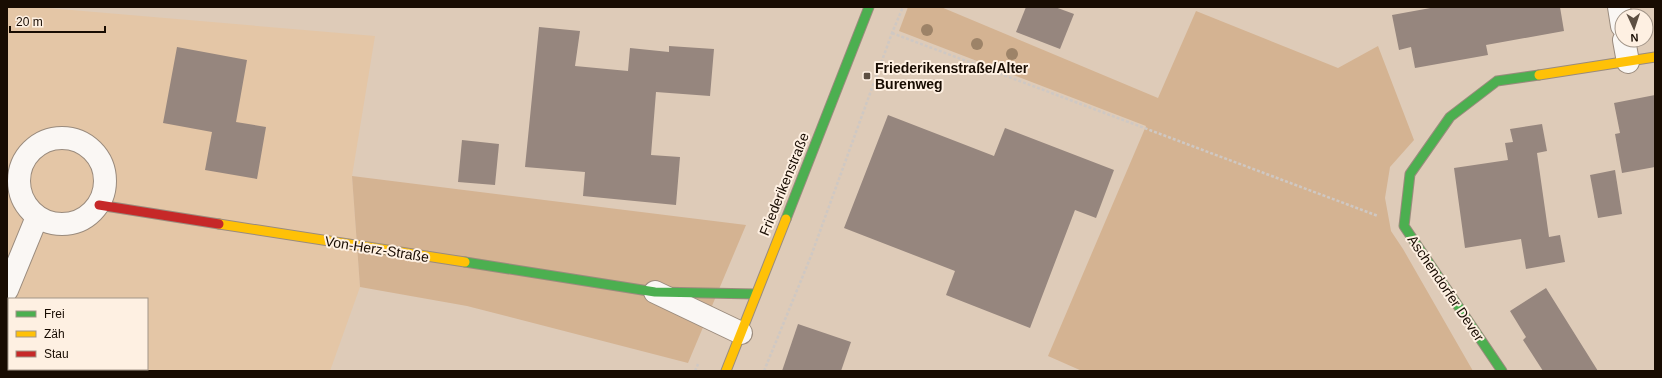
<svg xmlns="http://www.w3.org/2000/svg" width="1662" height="378" font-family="Helvetica,sans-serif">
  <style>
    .built { fill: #e4c6a6; fill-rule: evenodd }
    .green { fill: #d4b392 }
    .building { fill: #96867e }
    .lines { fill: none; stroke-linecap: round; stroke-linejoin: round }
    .street-casing { stroke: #9a8b7d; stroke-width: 24 }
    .fast-casing { stroke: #9a8b7d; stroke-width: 11 }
    .slow-casing { stroke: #9a8b7d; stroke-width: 11 }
    .jam-casing { stroke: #9a8b7d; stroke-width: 11 }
    .path { stroke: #cfc8c3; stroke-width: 2.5; stroke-dasharray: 3 2; stroke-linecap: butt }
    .street { stroke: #faf7f4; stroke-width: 22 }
    .fast { stroke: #4caf50; stroke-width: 9 }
    .slow { stroke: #ffc107; stroke-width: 9 }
    .jam { stroke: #c62828; stroke-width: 9 }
    .tree { fill: #9d8368 }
    .poi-dot { fill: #5d4f42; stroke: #fef0e2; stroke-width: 1.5 }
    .labels { text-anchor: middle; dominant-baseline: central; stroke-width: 4; stroke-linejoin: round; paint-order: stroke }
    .poi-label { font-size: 14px; font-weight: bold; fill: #180c02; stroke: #fef0e2; text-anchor: start }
    .street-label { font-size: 14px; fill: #180c02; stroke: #fef0e2 }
  </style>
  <rect width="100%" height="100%" fill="#decbb8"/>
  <path class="built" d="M 7,7 L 36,7 L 375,36 L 352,176 L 360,287 L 330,371 L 7,371 ZM 9,299 L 147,299 L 147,369 L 9,369 Z"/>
  <g class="green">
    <polygon points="908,7 941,7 1158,98 1196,11 1338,68 1378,46 1414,140 1390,167 1385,198 1391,231 1403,249 1473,371 1082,371 1048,356 1146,126 899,31"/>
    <polygon points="352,176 746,225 688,363 467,306 360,287"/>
  </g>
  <g class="building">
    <polygon points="1026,7 1055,7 1074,14 1060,49 1016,32"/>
    <polygon points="1436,7 1560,7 1564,31 1486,45 1488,55 1415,68 1411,47 1399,50 1392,15"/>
    <polygon points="539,27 580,31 575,66 628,71 630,48 669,52 669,46 714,49 710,96 656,92 651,155 680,157 676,205 583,196 585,172 525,167"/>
    <polygon points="177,47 247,60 236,122 266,127 257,179 205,170 212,132 163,123"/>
    <polygon points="1655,95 1655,167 1622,173 1615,134 1620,133 1614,103"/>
    <polygon points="888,115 994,156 1005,128 1114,170 1096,218 1075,210 1030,328 946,295 955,271 844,228"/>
    <polygon points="1542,124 1547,151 1537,153 1549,237 1560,235 1565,262 1526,269 1521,239 1465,248 1454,168 1508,160 1505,143 1513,142 1510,129"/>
    <polygon points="462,140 499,144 495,185 458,182"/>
    <polygon points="1615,170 1622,214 1598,218 1590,175"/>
    <polygon points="1546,288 1598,371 1543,371 1523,340 1526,337 1510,311"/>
    <polygon points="798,324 851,342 841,371 782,371"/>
  </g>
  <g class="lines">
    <g class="street-casing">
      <g id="street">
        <polyline points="1619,7 1622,26"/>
        <polyline points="1624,40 1628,62"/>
        <circle cx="62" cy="181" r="43"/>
        <polyline points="7,290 37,217"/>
        <polyline points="655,292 741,333"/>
      </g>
    </g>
    <g class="fast-casing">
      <g id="fast">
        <polyline points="786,219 869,7"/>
        <polyline points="465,262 655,292 756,294"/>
        <polyline points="1502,371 1404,226 1410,174 1450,117 1497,81 1539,75"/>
      </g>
    </g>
    <g class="slow-casing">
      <g id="slow">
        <polyline points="1539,75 1655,57"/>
        <polyline points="219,224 465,262"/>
        <polyline points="726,371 786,219"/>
      </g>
    </g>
    <g class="jam-casing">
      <polyline id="jam" points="99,205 219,224"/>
    </g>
    <g class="path">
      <polyline points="892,33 1378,216"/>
      <polyline points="695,371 698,364"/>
      <polyline points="764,371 811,256 892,33 903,7"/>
    </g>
    <use href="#street" class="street"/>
    <use href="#fast" class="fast"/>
    <use href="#slow" class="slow"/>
    <use href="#jam" class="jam"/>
  </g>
  <g class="tree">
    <circle cx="927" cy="30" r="6"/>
    <circle cx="977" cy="44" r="6"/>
    <circle cx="1012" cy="54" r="6"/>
  </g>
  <rect class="poi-dot" x="863" y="72" width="8" height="8" rx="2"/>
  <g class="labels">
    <g class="poi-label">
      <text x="875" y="68">Friederikenstraße/Alter<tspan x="875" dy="16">Burenweg</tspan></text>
    </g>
    <g class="street-label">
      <text transform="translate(784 184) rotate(-68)">Friederikenstraße</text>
      <text transform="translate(377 249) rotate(9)">Von-Herz-Straße</text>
      <text transform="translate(1446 288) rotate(56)">Aschendorfer Dever</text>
    </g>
  </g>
  <rect width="1662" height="378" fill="none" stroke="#180c02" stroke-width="16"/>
  <rect x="8" y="298" width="140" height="72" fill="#fef0e2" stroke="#a29588"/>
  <rect x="16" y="311" width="20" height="6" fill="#4caf50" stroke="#a29588"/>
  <text x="44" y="318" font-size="12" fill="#180c02">Frei</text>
  <rect x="16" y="331" width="20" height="6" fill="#ffc107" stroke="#a29588"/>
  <text x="44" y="338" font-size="12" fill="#180c02">Zäh</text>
  <rect x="16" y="351" width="20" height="6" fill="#c62828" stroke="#a29588"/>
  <text x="44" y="358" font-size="12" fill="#180c02">Stau</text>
  <g transform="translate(1634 28) rotate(177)"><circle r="19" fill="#fef0e2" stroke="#a29588"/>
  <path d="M0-3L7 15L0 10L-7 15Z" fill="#5d4f42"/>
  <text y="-6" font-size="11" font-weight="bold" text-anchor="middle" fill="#180c02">N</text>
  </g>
  <path d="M10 26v6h95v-6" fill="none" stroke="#180c02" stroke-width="2"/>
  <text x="16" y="26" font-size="12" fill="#180c02" stroke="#fef0e2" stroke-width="3" paint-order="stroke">20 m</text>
</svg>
